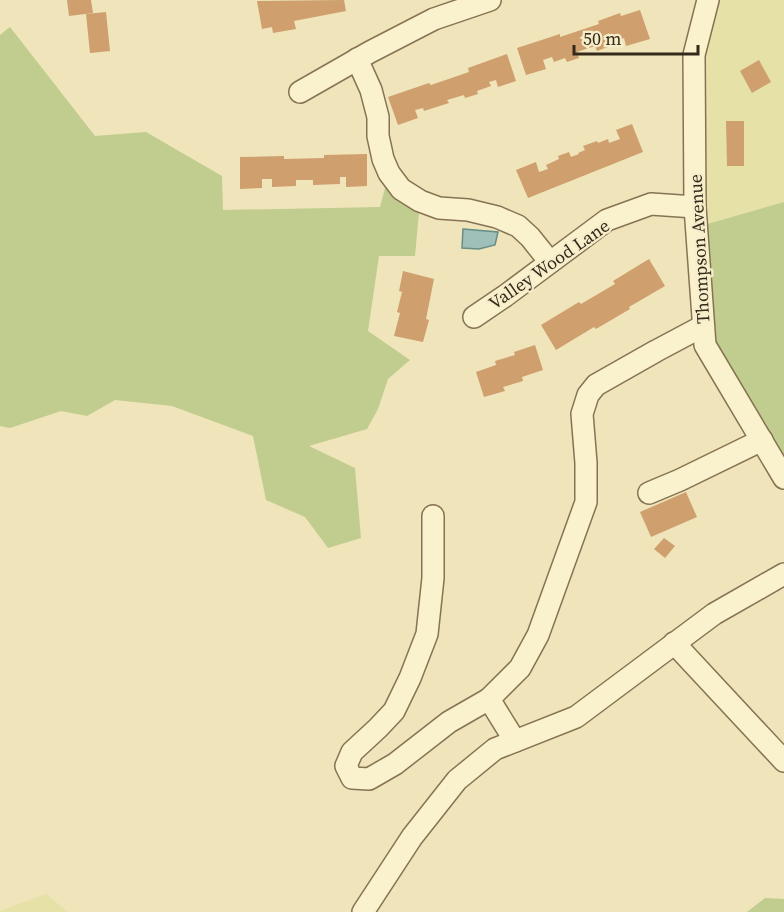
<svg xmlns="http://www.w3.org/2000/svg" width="784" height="912" font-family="'Source Serif 4',serif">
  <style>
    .farmland { fill: #e5e1a7 }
    .green { fill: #c0cd8e }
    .water { fill: #9fbfb9; stroke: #678d87; stroke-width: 1.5 }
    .building { fill: #cf9f6e }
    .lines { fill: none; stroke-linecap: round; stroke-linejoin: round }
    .minor-casing { stroke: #867354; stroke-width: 24 }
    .minor { stroke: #faf1cd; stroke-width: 21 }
    .labels { text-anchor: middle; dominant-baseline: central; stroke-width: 4.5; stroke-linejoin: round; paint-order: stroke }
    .street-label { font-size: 18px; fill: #34291a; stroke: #f6eeca }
  </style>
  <rect width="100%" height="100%" fill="#efe4ba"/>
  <g class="farmland">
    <polygon points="708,0 784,0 784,202 697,227 695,207"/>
    <polygon points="46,894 68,912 0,912 0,911"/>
  </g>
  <g class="green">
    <polygon points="10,27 95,136 146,132 222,176 223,210 380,207 389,173 420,201 415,256 379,256 368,331 410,360 388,379 378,409 367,429 309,446 355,468 361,538 328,548 305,517 266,500 253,436 172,406 115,400 87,416 61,411 10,428 0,426 0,35"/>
    <polygon points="784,202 784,478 705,345 697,227"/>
    <polygon points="765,898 784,899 784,912 747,912"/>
  </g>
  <polygon class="water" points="463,229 498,232 495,245 479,249 462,248"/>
  <g class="building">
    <polygon points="67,0 91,0 93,13 69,16"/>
    <polygon points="344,0 346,11 294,21 296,29 273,33 272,27 262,29 257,1"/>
    <polygon points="640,10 650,39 626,46 624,38 606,44 608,47 597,51 595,46 577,52 579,58 567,62 565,58 554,62 552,57 543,60 546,69 526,75 517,48 560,34 560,37 599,24 598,21 620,13 621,16"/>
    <polygon points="106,12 110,51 90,53 86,14"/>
    <polygon points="507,54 516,81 498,87 496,80 489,82 491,86 477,91 478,94 465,98 464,95 447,100 449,103 424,111 423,108 415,110 418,118 398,125 388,97 429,83 431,85 469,72 468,68"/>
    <polygon points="759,60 771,82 752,93 740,71"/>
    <polygon points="726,121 744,121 744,166 727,166"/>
    <polygon points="632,124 643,152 528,198 516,170 536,162 539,172 548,169 546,165 559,159 558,156 569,152 571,157 579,154 578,153 585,150 583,146 597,141 598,143 608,139 609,143 620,139 616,130"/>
    <polygon points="367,154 367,186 346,187 346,177 340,177 340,184 313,185 313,180 296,180 296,186 272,187 272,179 262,179 262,188 240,189 240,157 284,156 284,159 324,158 324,155"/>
    <polygon points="649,259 665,286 629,307 630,309 596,329 594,327 556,350 541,325 579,302 581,304 615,284 613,281"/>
    <polygon points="403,271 434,279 426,319 429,320 423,342 394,336 400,313 397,312 402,292 399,291"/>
    <polygon points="535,345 543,370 522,377 523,381 503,387 505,391 484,397 476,372 496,365 495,361 515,355 514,352"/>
    <polygon points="686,492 697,517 651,537 640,512"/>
    <polygon points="664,538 675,546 665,558 654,549"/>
  </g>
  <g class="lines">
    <g class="minor-casing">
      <g id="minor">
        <polyline points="708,0 694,55 695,207 705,345 784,478"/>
        <polyline points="357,59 371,90 378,117 378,136 383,159 389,173 401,189 420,201 439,208 468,210 497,217 518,226 530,237 550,262"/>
        <polyline points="300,92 370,52 434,19 490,0"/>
        <polyline points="474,317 505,296 607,220 651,204 695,207"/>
        <polyline points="649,493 680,480 762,440"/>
        <polyline points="433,516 433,578 427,634 410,678 394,711 378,728 352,752 346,766 352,778 369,779 395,764 449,722 489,699 515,741"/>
        <polyline points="674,643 784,761"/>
        <polyline points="489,699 520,668 538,635 586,502 586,463 582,414 588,395 596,385 656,351 703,326"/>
        <polyline points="363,912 412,837 457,780 495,749 576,717 714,614 784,574"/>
      </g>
    </g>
    <use href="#minor" class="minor"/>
  </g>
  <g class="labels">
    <g class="street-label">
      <text transform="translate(699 249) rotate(-93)">Thompson Avenue</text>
      <text transform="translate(549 264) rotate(-35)">Valley Wood Lane</text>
    </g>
  </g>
  <path d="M574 45v9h124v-9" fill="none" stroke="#34291a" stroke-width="3"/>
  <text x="583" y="45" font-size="18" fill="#34291a" stroke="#f6eeca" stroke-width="4.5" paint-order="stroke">50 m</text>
</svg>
